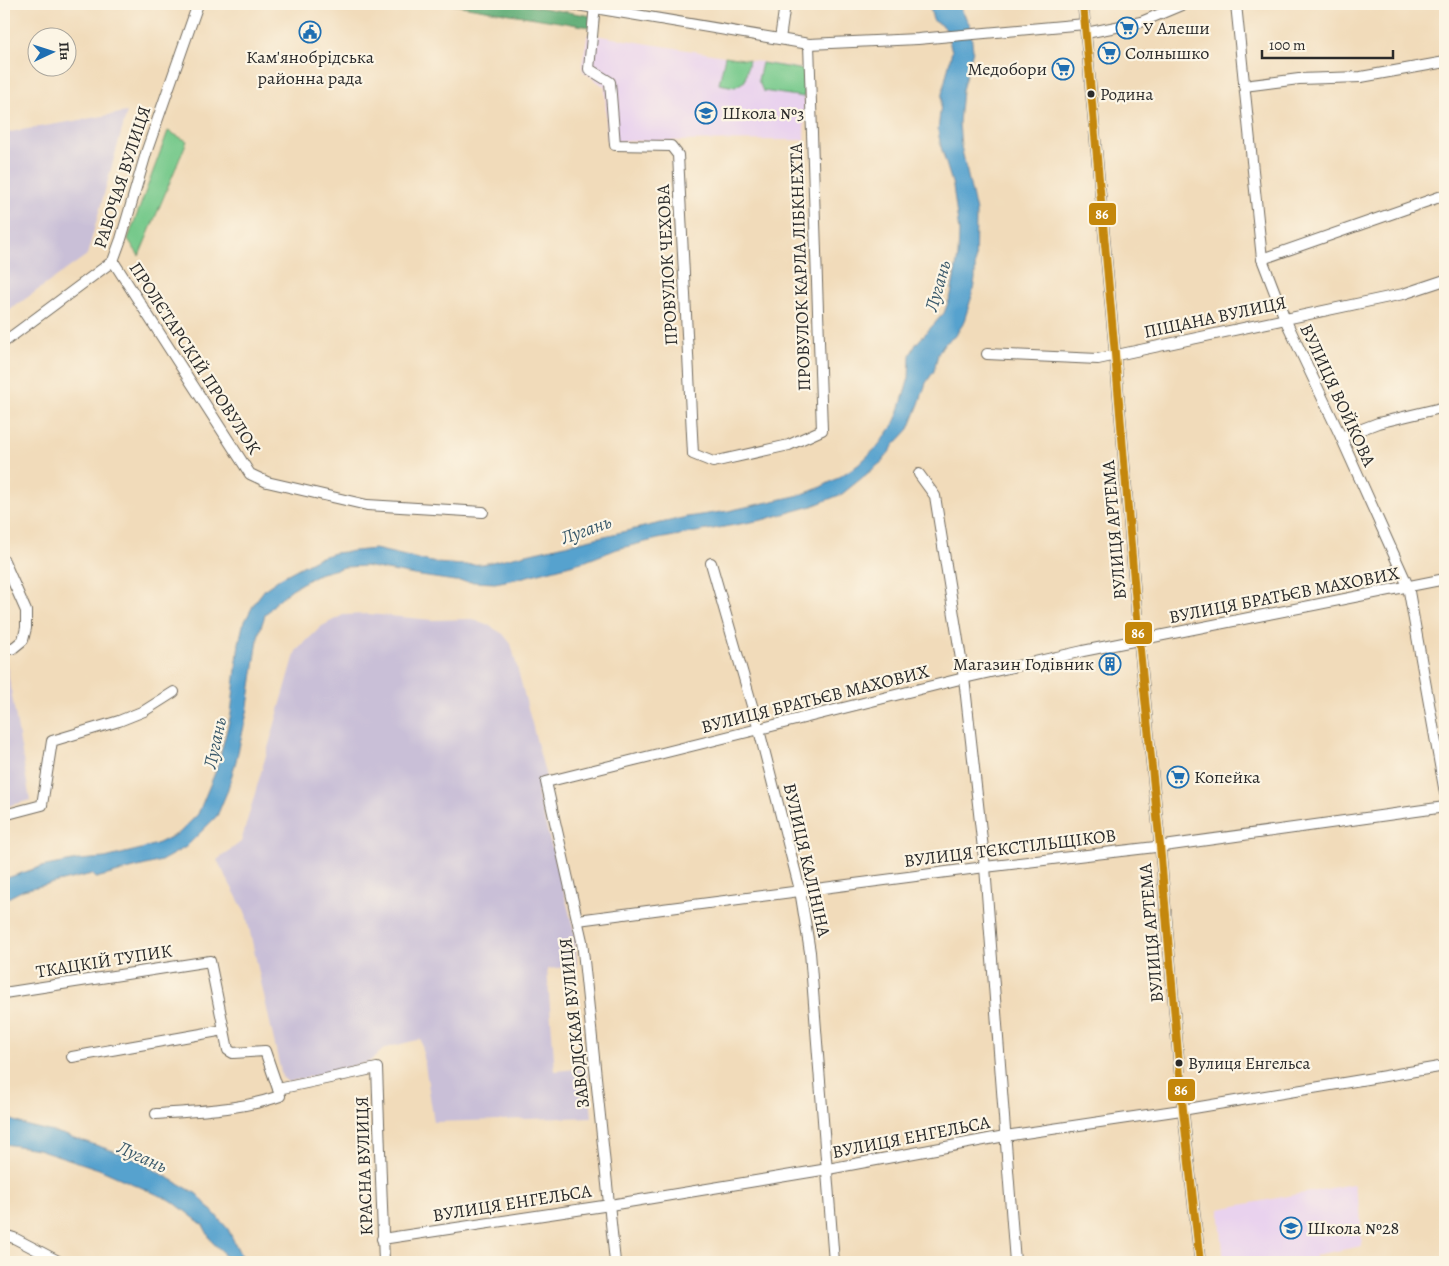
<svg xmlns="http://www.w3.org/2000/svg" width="1449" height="1266" font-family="Alegreya,serif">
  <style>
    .built { fill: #e9d2ee }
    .industrial { fill: #c9bfd7 }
    .green { fill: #76c98b; stroke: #507a5b }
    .forest { fill: #60ad77; stroke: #466c51 }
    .water { fill: #56a2ce; stroke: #40667c }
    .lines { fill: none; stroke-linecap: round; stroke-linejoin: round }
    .minor-casing { stroke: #70695d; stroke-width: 12 }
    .minor { stroke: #fff; stroke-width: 10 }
    .bus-1-casing { stroke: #fcf5e5; stroke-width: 11 }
    .bus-1 { stroke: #c4870b; stroke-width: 8 }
    .bus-dot { fill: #2b2b2b; stroke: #fcf5e5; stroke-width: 2 }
    .labels { text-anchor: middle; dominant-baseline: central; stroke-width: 4.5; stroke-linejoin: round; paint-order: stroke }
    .bus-label { font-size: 17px; fill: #2b2b2b; stroke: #fcf5e5; text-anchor: start }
    .poi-label { font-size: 18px; fill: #2b2b2b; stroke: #fcf5e5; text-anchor: start }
    .street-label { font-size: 18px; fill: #2b2b2b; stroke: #fcf5e5 }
    .water-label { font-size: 19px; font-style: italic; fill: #3c5b6c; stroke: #fcf5e5 }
    .line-badge { stroke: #fcf5e5; stroke-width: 2 }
    .badge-label { font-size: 14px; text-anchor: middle; font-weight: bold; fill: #fff }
  </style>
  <rect width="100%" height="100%" fill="#fcf5e5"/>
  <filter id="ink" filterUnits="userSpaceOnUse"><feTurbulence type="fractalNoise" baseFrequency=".02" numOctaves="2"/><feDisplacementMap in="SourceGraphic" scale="10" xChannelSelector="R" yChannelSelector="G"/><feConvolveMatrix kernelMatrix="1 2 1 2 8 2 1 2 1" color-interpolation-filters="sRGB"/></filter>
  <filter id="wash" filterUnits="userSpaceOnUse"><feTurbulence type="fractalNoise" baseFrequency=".0096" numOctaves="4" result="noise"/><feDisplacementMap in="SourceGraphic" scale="20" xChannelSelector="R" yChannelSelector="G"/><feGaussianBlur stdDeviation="1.12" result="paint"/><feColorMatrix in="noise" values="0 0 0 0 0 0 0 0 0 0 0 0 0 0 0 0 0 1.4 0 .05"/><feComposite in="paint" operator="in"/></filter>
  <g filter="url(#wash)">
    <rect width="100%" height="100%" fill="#f1dbba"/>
    <g class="built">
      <polygon points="588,34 805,69 804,140 607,141 605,87 583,71 582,64"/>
      <polygon points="1353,1184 1360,1209 1362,1246 1315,1255 1315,1262 1224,1262 1219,1209"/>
    </g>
    <g class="industrial">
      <polygon points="127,112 87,255 4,314 4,133"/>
      <polygon points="369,614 432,620 473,619 488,625 503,634 511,644 546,777 539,779 542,790 537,792 575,934 577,966 547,969 555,1071 587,1068 592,1117 434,1122 421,1039 385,1048 369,1062 288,1082 282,1077 246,914 217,860 241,842 296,651 322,626 343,615"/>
      <polygon points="4,649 30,800 4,807"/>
    </g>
    <g class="green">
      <polygon points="725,56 749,60 745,81 735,87 719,84"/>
      <polygon points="762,63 805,70 804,97 763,91 758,80"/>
      <polygon points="168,131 187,141 139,256 128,239"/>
    </g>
    <polygon class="forest" points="449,4 519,4 592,16 590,27"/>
    <g class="water">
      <polygon points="929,4 958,4 970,25 973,50 962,90 959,123 961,146 976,211 975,279 972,296 963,324 955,336 943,345 938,354 934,371 926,383 919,404 909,429 894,445 883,461 842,494 812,506 762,520 658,539 617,549 586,561 516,579 495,583 455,581 414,575 365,566 345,567 318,574 292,589 277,601 265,615 259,633 247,713 236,761 227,792 217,816 186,847 161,861 96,878 92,874 23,890 4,900 4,879 40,867 78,860 105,858 141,849 159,843 179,833 198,814 217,768 231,714 239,643 243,625 255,602 265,589 282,577 318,558 334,553 375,549 436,563 463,565 483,564 687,517 728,511 800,495 819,488 836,479 858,465 877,447 892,427 898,414 909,378 910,355 916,344 944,313 951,295 958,256 959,232 953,186 941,147 938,131 942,94 952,51 945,28 933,20"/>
      <polygon points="4,1117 28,1126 62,1134 132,1157 197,1194 228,1229 244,1262 227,1262 222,1251 212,1242 203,1225 172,1201 99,1169 38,1149 4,1144"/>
    </g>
  </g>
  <g filter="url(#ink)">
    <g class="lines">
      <g class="minor-casing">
        <g id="minor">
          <polyline points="571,4 809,44 918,39 1085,24"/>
          <polyline points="595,4 589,69 610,82 615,145 671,146 678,155 693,454 713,462 789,445 822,430 809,44"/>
          <polyline points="1083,4 1115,354 1139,640 1160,846 1183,1110 1200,1262"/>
          <polyline points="1236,4 1262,259 1285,319 1341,437 1408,586 1445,793"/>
          <polyline points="1086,33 1141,22 1184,4"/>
          <polyline points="780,39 785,4"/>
          <polyline points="1244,86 1299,79 1361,77 1445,62"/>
          <polyline points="1262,259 1445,195"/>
          <polyline points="113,261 250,474 267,482 367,505 483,512"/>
          <polyline points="4,342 113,261 121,239 147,150 198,4"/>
          <polyline points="987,354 1098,359 1403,294 1445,280"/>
          <polyline points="1341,437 1378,423 1445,407"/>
          <polyline points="919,474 935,496 964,678 985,867 1015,1262"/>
          <polyline points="4,561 26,611 26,628 23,640 12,649"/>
          <polyline points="711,563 759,730 800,890 810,952 834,1262"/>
          <polyline points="4,815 42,805 52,741 119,721 144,711 174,692"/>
          <polyline points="578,920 985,867 1164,846 1445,807"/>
          <polyline points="4,993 210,961 224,1030 72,1057"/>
          <polyline points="224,1030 228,1050 233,1053 265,1051 278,1089"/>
          <path d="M 156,1114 C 198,1111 240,1110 280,1096 L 278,1089 L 377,1068 L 384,1262"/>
          <polyline points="4,1235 14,1238 60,1262"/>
          <polyline points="382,1239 610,1205 828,1169 1005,1136 1188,1109 1445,1066"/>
          <polyline points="615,1262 582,941 546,782 964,678 1083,651 1445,579"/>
        </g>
      </g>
      <use href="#minor" class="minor"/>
      <g class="bus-1-casing">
        <polyline id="bus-1" points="1083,4 1115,354 1139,640 1160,846 1183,1110 1200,1262"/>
      </g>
      <use href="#bus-1" class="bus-1"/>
    </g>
  </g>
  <defs>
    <g id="supermarket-ring" transform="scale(1.125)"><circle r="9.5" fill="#fcf5e5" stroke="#1f6fb2" stroke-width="1.5"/><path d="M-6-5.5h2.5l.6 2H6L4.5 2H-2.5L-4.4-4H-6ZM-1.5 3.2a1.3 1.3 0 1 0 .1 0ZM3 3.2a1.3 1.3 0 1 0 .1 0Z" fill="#1f6fb2"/></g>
    <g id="civic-ring" transform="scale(1.125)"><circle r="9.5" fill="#fcf5e5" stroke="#1f6fb2" stroke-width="1.5"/><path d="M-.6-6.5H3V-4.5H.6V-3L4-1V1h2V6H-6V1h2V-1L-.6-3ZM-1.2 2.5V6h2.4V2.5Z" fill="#1f6fb2"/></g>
    <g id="school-ring" transform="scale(1.125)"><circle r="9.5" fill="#fcf5e5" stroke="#1f6fb2" stroke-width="1.5"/><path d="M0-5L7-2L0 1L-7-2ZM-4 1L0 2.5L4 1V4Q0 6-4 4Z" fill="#1f6fb2"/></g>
    <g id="building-ring" transform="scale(1.125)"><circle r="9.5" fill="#fcf5e5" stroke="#1f6fb2" stroke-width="1.5"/><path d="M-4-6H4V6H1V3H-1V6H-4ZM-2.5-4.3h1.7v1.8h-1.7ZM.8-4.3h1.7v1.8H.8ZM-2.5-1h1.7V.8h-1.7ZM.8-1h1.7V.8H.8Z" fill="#1f6fb2"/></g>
  </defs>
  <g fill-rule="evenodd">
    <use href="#supermarket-ring" x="1127" y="28"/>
    <use href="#civic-ring" x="310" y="32"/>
    <use href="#supermarket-ring" x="1109" y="53"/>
    <use href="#supermarket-ring" x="1063" y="69"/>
    <use href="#school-ring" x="706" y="113"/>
    <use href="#building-ring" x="1110" y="664"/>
    <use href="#supermarket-ring" x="1178" y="777"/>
    <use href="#school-ring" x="1291" y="1228"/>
  </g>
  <g class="bus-dot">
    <circle cx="1091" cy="94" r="4.5"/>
    <circle cx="1179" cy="1063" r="4.5"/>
  </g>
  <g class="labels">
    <g class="bus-label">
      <text x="1100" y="94">Родина</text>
      <text x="1188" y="1063">Вулиця Енгельса</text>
    </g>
    <g class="poi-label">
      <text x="1143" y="28">У Алеши</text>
      <text x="1125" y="53">Солнышко</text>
      <text x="310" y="57" text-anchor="middle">Кам'янобрідська<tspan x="310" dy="21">районна рада</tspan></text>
      <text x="1047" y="69" text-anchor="end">Медобори</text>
      <text x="722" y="113">Школа №3</text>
      <text x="1094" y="664" text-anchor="end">Магазин Годівник</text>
      <text x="1194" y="777">Копейка</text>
      <text x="1307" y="1228">Школа №28</text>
    </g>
    <g class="street-label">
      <text transform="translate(122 177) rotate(-72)">РАБОЧАЯ ВУЛИЦЯ</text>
      <text transform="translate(667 265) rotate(-93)">ПРОВУЛОК ЧЕХОВА</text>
      <text transform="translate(800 267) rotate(-92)">ПРОВУЛОК КАРЛА ЛІБКНЕХТА</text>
      <text transform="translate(1215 317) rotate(-12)">ПІЩАНА ВУЛИЦЯ</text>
      <text transform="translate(195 358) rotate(57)">ПРОЛЄТАРСКІЙ ПРОВУЛОК</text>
      <text transform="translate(1338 395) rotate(65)">ВУЛИЦЯ ВОЙКОВА</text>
      <text transform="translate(1114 530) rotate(-95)">ВУЛИЦЯ АРТЕМА</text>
      <text transform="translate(1284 595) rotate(-11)">ВУЛИЦЯ БРАТЬЄВ МАХОВИХ</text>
      <text transform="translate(815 699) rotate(-14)">ВУЛИЦЯ БРАТЬЄВ МАХОВИХ</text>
      <text transform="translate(1010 848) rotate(-7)">ВУЛИЦЯ ТЄКСТІЛЬЩІКОВ</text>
      <text transform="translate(807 860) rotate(77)">ВУЛИЦЯ КАЛІНІНА</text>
      <text transform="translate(1151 933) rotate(-95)">ВУЛИЦЯ АРТЕМА</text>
      <text transform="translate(104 961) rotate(-9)">ТКАЦКІЙ ТУПИК</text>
      <text transform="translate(574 1023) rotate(-96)">ЗАВОДСКАЯ ВУЛИЦЯ</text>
      <text transform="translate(911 1137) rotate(-11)">ВУЛИЦЯ ЕНГЕЛЬСА</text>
      <text transform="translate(364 1166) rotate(-92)">КРАСНА ВУЛИЦЯ</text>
      <text transform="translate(512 1203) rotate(-9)">ВУЛИЦЯ ЕНГЕЛЬСА</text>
    </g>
    <g class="water-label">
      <text transform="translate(938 286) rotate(-74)">Лугань</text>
      <text transform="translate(586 530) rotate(-20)">Лугань</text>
      <text transform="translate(215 743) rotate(-78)">Лугань</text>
      <text transform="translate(142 1157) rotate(24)">Лугань</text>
    </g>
  </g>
  <g class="line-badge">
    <rect x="1088" y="202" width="29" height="24" rx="5" fill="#c4870b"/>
    <rect x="1124" y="621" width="29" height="24" rx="5" fill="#c4870b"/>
    <rect x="1167" y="1078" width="29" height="24" rx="5" fill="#c4870b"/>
  </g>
  <g class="badge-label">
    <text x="1102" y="219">86</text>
    <text x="1138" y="638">86</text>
    <text x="1181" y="1095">86</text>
  </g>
  <rect width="1449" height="1266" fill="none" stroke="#fcf5e5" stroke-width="20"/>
  <g transform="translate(52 52) rotate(86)"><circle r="24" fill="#fcf5e5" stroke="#a8a49b"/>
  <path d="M0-4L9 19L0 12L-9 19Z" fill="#1f6fb2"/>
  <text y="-8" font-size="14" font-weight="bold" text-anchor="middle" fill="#2b2b2b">Пн</text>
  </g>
  <path d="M1262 50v8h131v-8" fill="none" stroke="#2b2b2b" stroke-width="2.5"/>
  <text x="1269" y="50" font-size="15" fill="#2b2b2b" stroke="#fcf5e5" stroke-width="4" paint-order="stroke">100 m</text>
</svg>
